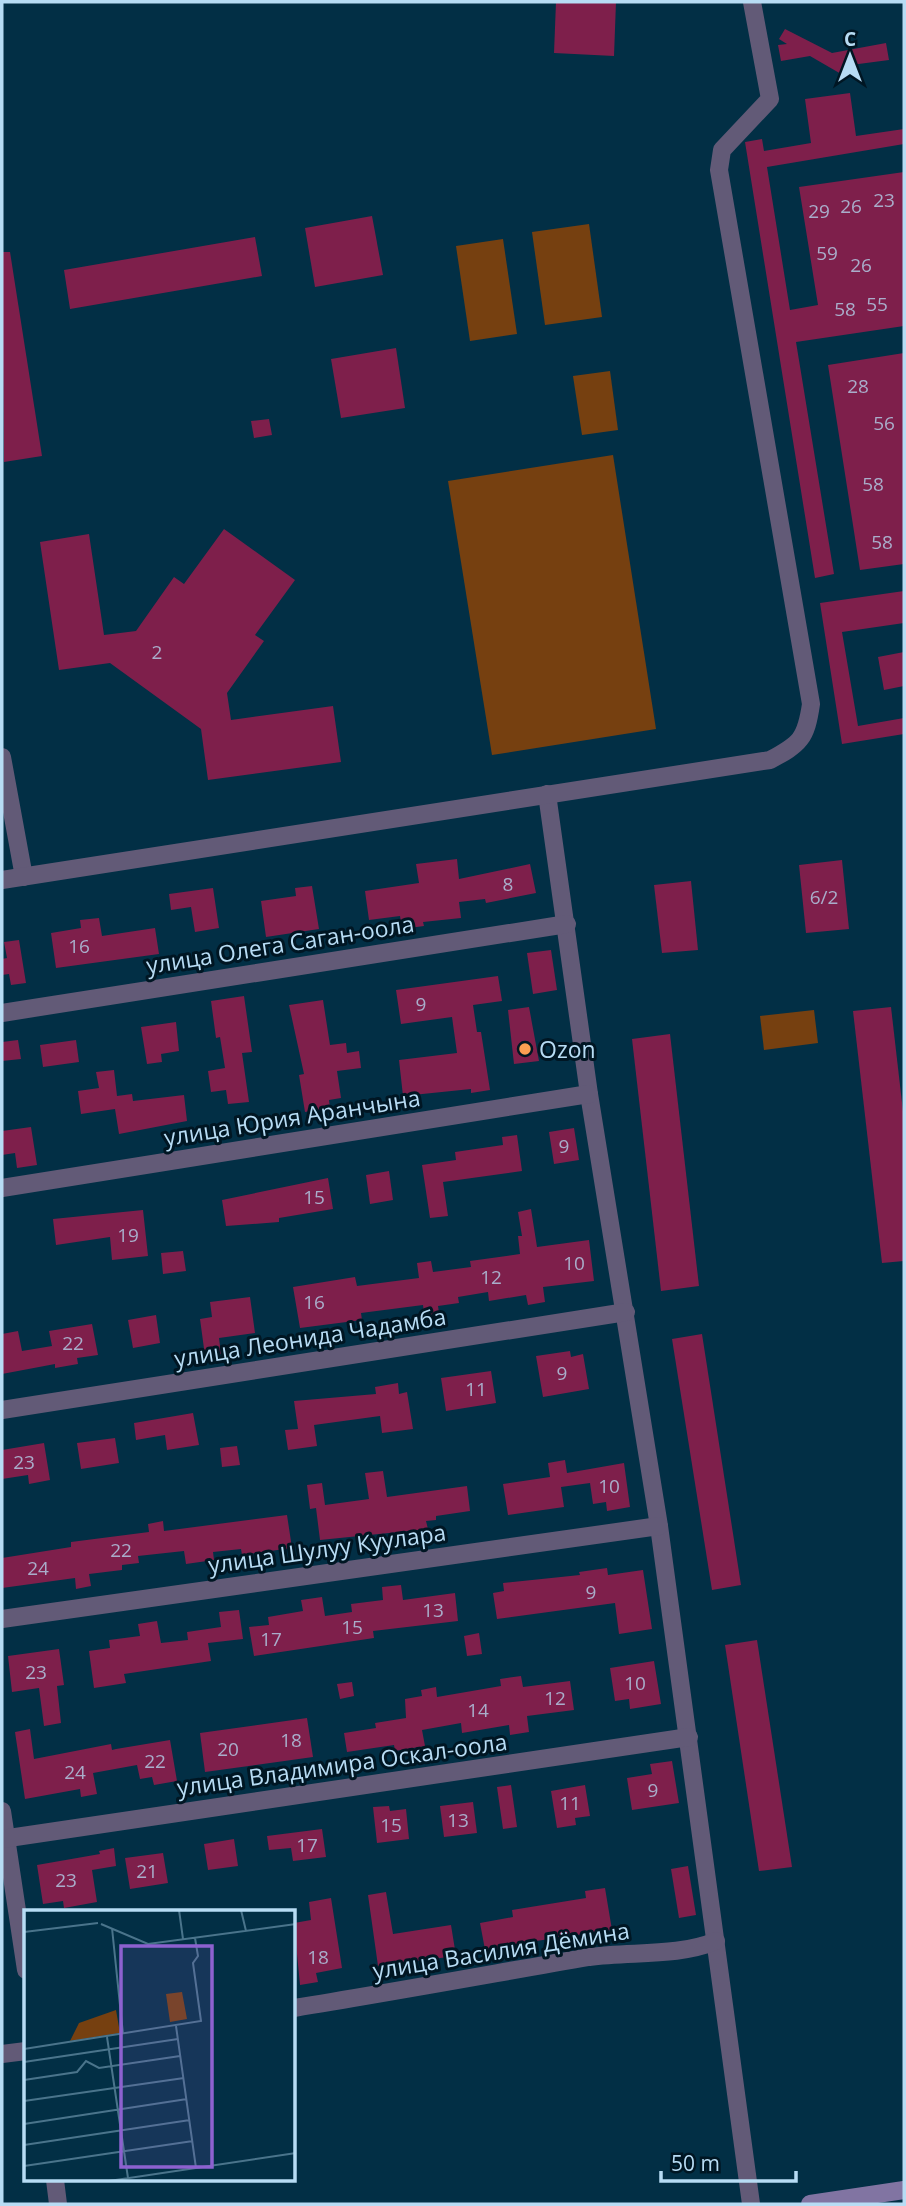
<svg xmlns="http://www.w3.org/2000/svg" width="906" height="2206" font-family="'Open Sans',sans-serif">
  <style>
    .green { fill: #764010 }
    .building { fill: #7e1f4b }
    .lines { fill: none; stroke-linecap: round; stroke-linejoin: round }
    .minor { stroke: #625a77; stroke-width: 18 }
    .secondary { stroke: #8174a2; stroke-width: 18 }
    .poi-dot { fill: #fc9e52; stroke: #001623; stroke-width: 2.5 }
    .labels { text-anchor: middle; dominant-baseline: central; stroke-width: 6; stroke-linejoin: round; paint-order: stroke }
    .number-label { font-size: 19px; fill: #a9adca }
    .street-label { font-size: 23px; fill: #b7dcf4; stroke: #001623 }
    .poi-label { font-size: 23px; fill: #b7dcf4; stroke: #001623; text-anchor: start }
    .inset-road { fill: none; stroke: #4a748b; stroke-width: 2 }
    .view { fill: #8d61cf; fill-opacity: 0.15; stroke: #8d61cf; stroke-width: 3.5 }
    .inset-edge { fill: none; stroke: #b7dcf4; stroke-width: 3.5 }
  </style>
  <rect width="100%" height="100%" fill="#022f45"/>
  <g class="green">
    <polygon points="589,224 602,317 545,325 532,232"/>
    <polygon points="503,239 517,334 470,341 456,246"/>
    <polygon points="610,371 618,430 582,435 573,376"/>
    <polygon points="613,455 656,729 492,755 448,481"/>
    <polygon points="814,1010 818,1043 764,1050 760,1016"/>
  </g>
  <g class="building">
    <polygon points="556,2 616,2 614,56 554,53"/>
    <polygon points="785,29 832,53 886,43 889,60 851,65 852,68 847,69 848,78 810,56 781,61 778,45 787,44 779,39"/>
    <polygon points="850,93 856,136 904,129 904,144 767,167 790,310 818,305 799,187 904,172 904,326 796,342 834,574 815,578 745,142 762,139 764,151 811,143 805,99"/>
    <polygon points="372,216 383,275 315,287 305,228"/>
    <polygon points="255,237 262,276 70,309 64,270"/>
    <polygon points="2,252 10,252 42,456 4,462"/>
    <polygon points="396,348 405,408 341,418 331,359"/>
    <polygon points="904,353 904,564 860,570 828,365"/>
    <polygon points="269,419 272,435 254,438 251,421"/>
    <polygon points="224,529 295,580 255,635 264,641 227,693 231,720 333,706 341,762 208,780 201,729 110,663 59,670 40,542 89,534 104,635 136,631 174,577 184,584"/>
    <polygon points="904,591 904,623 842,632 858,726 904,718 904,734 842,744 820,603"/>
    <polygon points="904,652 904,686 884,690 878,657"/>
    <polygon points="457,859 459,879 530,864 536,893 486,903 485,899 459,902 461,918 423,922 424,926 402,929 400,916 369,920 365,891 419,883 416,864"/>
    <polygon points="842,860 849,929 806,933 799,865"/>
    <polygon points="691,881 698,950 662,953 654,885"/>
    <polygon points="312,886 319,929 266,937 261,901 296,896 295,888"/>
    <polygon points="213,888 219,928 195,932 191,907 171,910 169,894"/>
    <polygon points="99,918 102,936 155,928 159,954 56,968 51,933 81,928 80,920"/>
    <polygon points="19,940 26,983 11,985 9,974 2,975 2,959 7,958 4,942"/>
    <polygon points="551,950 557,990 533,994 527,953"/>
    <polygon points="498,976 502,1001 473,1005 477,1032 481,1032 490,1090 471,1093 471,1089 403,1096 399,1060 457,1053 452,1017 401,1024 396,990"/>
    <polygon points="244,996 252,1052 242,1053 249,1102 228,1104 226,1090 211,1092 208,1071 225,1068 220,1037 216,1038 211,1001"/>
    <polygon points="323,1000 330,1045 346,1043 347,1053 359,1051 361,1068 337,1071 341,1098 329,1100 330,1108 305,1112 299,1075 304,1074 289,1005"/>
    <polygon points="529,1007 539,1061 514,1064 508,1010"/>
    <polygon points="891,1007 904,1120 904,1261 882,1263 853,1011"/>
    <polygon points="176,1022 179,1051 161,1054 162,1062 147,1064 141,1027"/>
    <polygon points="670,1034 699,1286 661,1291 632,1039"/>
    <polygon points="18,1040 21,1059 2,1061 2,1042"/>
    <polygon points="76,1040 79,1062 43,1067 40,1045"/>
    <polygon points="114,1070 117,1096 132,1094 133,1101 184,1095 187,1121 119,1134 115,1109 81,1114 78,1091 99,1088 96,1072"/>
    <polygon points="31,1127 37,1165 17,1168 15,1153 2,1155 2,1131"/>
    <polygon points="574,1128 579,1160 554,1164 549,1132"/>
    <polygon points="517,1135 522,1171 443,1182 448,1216 430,1218 422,1165 456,1160 455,1152 503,1145 502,1137"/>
    <polygon points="389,1171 393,1200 370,1204 366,1175"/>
    <polygon points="328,1178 333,1209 279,1218 279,1222 226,1226 222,1200"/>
    <polygon points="531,1209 537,1247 589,1240 594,1281 543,1287 545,1302 528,1305 526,1295 489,1301 488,1292 458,1297 459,1303 438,1306 440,1319 425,1321 423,1305 361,1313 362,1320 300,1328 293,1287 355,1277 357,1286 419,1278 417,1263 431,1261 433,1272 471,1267 470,1261 520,1254 518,1236 522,1236 518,1212"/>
    <polygon points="143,1210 148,1256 112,1260 110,1237 56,1245 53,1219"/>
    <polygon points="183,1251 186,1271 163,1274 161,1253"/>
    <polygon points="250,1297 255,1333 219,1338 221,1354 205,1356 200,1319 212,1317 210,1302"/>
    <polygon points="156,1315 160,1343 133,1348 128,1320"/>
    <polygon points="92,1324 98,1355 77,1358 78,1364 55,1368 55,1364 2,1374 2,1334 18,1331 22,1351 52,1346 49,1331"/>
    <polygon points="702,1334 741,1585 712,1590 672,1339"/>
    <polygon points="570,1351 571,1357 583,1354 589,1389 543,1397 536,1356"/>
    <polygon points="491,1371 496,1403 446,1411 441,1378"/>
    <polygon points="398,1383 399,1394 407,1392 413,1429 382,1433 380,1416 314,1425 317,1446 288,1450 285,1430 298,1429 294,1401 376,1394 375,1387"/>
    <polygon points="193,1413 199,1445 167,1450 165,1435 136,1440 134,1423"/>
    <polygon points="115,1438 119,1463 81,1469 77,1443"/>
    <polygon points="44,1443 50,1480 29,1484 28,1475 2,1479 2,1450"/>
    <polygon points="237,1446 240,1465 222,1467 220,1448"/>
    <polygon points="565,1460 567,1473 624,1463 630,1507 607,1511 606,1502 593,1504 590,1483 561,1487 564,1507 508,1515 503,1484 550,1477 548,1463"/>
    <polygon points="383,1471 387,1497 467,1486 470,1511 436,1516 436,1520 426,1521 428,1529 320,1540 316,1508 310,1509 307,1485 322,1483 325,1505 369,1499 365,1473"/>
    <polygon points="287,1515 292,1548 242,1555 241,1549 213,1552 214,1560 186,1564 184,1551 138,1556 139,1563 122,1565 122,1570 89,1574 91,1586 76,1589 75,1578 2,1588 2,1558 71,1547 71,1542 149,1532 148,1524 163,1521 164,1531"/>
    <polygon points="607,1568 608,1575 643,1570 652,1629 619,1634 615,1603 497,1619 493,1593 504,1591 503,1583 580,1575 579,1572"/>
    <polygon points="401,1585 403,1600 455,1593 458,1621 373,1631 374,1638 254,1656 249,1627 269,1625 268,1617 303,1611 301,1600 322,1597 325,1616 352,1612 351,1604 383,1600 382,1587"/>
    <polygon points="239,1610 243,1639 208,1643 211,1661 124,1674 126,1683 94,1688 89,1651 110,1648 109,1640 140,1636 138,1624 157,1621 161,1643 188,1640 187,1632 221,1627 219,1612"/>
    <polygon points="479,1633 482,1654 467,1656 464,1636"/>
    <polygon points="757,1640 792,1867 759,1871 725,1645"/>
    <polygon points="59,1649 64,1685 57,1686 61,1723 44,1726 39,1688 12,1692 8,1656"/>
    <polygon points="654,1661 661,1704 630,1709 629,1699 615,1701 610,1668"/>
    <polygon points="521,1676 523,1687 570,1681 574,1710 527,1716 529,1732 510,1735 509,1725 462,1733 461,1723 422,1730 425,1746 395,1751 394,1745 347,1752 344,1733 376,1728 375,1723 406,1718 405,1699 422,1696 421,1690 436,1687 437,1697 501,1686 500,1679"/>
    <polygon points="352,1682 354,1696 340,1699 337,1684"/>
    <polygon points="307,1718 313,1757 205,1772 200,1733"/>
    <polygon points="30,1729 34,1759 111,1744 112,1750 116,1749 170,1740 177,1781 154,1785 152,1777 140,1779 137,1765 93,1773 97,1794 81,1797 80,1789 25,1799 15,1732"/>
    <polygon points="672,1761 679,1803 632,1810 627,1778 652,1774 650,1764"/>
    <polygon points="511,1785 517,1827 503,1829 497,1787"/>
    <polygon points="585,1785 590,1816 575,1818 576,1825 557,1828 551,1791"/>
    <polygon points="473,1802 477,1833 444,1837 440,1806"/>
    <polygon points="389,1806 390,1811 406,1809 409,1839 377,1843 373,1807"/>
    <polygon points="322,1829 326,1857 293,1861 291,1848 269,1850 267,1836"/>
    <polygon points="234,1839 238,1866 208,1870 204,1844"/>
    <polygon points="114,1848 116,1866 92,1870 97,1902 64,1908 63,1901 43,1904 37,1865 100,1854 99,1851"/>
    <polygon points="163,1853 168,1883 130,1889 125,1858"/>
    <polygon points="688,1866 696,1915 679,1918 671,1869"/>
    <polygon points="605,1888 612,1930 536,1941 537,1946 486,1955 480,1923 513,1917 512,1910 586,1898 585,1891"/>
    <polygon points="386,1892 393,1934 451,1925 456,1956 378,1966 368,1895"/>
    <polygon points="331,1898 342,1968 316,1973 318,1982 300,1985 294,1923 311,1920 309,1902"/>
  </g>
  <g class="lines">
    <g class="minor">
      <polyline points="2,757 24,877"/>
      <polyline points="547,794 589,1094 659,1526 751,2204"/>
      <path d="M 2,880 L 770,760 C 800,744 806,739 811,704 L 719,170 L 722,150 L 770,99 L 752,2"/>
      <polyline points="2,1013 567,924"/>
      <polyline points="2,1188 589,1094"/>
      <polyline points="2,1410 626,1312"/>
      <polyline points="2,1619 659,1526"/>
      <polyline points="2,1811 26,1970"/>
      <polyline points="2,1839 689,1737"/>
      <path d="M 294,2008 C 393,1992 491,1974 589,1957 C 631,1951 677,1957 716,1941"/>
      <polyline points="2,2054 26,2051"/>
      <polyline points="55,2180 58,2204"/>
    </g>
    <polyline class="secondary" points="810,2204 904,2190"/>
  </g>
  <circle class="poi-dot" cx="525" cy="1049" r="7"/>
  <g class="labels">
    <g class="number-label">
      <text x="884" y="200">23</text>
      <text x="851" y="206">26</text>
      <text x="819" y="211">29</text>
      <text x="827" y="253">59</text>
      <text x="861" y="265">26</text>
      <text x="877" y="304">55</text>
      <text x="845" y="309">58</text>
      <text x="858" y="386">28</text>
      <text x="884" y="423">56</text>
      <text x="873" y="484">58</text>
      <text x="882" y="542">58</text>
      <text x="157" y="652">2</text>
      <text x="508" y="884">8</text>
      <text x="824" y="897">6/2</text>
      <text x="79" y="946">16</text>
      <text x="421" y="1004">9</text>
      <text x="564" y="1146">9</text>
      <text x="314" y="1197">15</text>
      <text x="128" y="1235">19</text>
      <text x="574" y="1263">10</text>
      <text x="491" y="1277">12</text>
      <text x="314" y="1302">16</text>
      <text x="73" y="1343">22</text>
      <text x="562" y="1373">9</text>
      <text x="476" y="1389">11</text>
      <text x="24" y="1462">23</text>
      <text x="609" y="1486">10</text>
      <text x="121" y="1550">22</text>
      <text x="38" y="1568">24</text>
      <text x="591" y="1592">9</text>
      <text x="433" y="1610">13</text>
      <text x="352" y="1627">15</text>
      <text x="271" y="1639">17</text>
      <text x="36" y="1672">23</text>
      <text x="635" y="1683">10</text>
      <text x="555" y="1698">12</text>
      <text x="478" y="1710">14</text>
      <text x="291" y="1740">18</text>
      <text x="228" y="1749">20</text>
      <text x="155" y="1761">22</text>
      <text x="75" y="1772">24</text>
      <text x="653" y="1790">9</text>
      <text x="570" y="1803">11</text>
      <text x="458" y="1820">13</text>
      <text x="391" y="1825">15</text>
      <text x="307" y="1845">17</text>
      <text x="147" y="1871">21</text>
      <text x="66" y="1880">23</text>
      <text x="318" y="1957">18</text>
    </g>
    <g class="street-label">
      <text transform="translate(280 944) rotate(-9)">улица Олега Саган-оола</text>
      <text transform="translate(292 1117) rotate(-9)">улица Юрия Аранчына</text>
      <text transform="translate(310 1337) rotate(-9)">улица Леонида Чадамба</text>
      <text transform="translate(327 1548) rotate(-8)">улица Шулуу Куулара</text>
      <text transform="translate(342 1764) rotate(-8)">улица Владимира Оскал-оола</text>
      <text transform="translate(501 1950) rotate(-9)">улица Василия Дёмина</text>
    </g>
    <g class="poi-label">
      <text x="539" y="1049">Ozon</text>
    </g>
  </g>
  <g transform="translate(24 1910)">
    <rect width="271" height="271" fill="#022f45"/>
    <path d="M 158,82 L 163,109 L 146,112 L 142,84 ZM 92,100 L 96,123 L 46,131 L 55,113 Z" fill="#764010"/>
    <path class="inset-road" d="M 155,0 L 159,29M 217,0 L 222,21M 77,14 L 124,34 L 272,14M 88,18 L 99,124M 0,22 L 74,13M 152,116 L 172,258M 83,127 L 104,268M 0,139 L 177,111 L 169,53 L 174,46 L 171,28M 0,152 L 154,129M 0,170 L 53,162 L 62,151 L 75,158 L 156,146M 0,191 L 160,168M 0,214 L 163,189M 0,235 L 166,210M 0,256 L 169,231M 85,271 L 272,243"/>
    <path class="view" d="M 97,36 L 188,36 L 188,257 L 97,257 Z"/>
    <rect width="271" height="271" class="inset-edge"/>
  </g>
  <rect width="906" height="2206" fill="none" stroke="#b7dcf4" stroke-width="7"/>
  <g transform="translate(850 56)" stroke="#001623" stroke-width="5" paint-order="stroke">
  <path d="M0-5L12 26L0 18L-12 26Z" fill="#b7dcf4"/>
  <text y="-10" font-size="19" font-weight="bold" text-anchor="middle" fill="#b7dcf4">С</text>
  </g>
  <path d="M661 2171v10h135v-10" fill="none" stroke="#b7dcf4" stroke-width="3.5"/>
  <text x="671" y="2171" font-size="21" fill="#b7dcf4" stroke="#001623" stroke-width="5" paint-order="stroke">50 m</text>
</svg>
